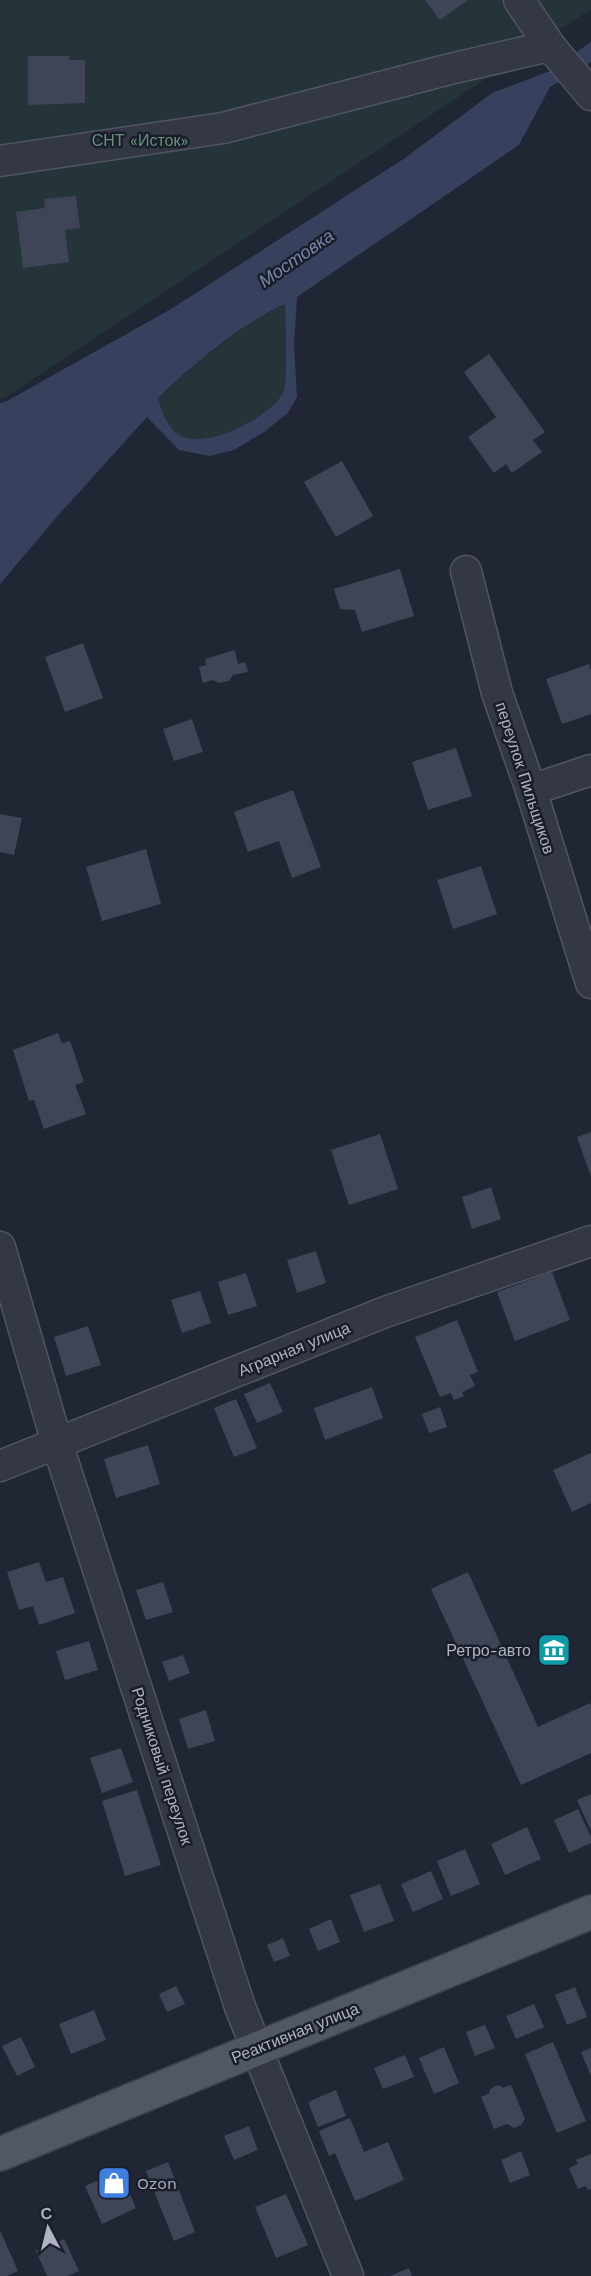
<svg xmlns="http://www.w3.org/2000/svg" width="591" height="2276" font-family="'Work Sans',sans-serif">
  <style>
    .green { fill: #253439 }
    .water { fill: #37405d; fill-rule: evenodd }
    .building { fill: #3f4556 }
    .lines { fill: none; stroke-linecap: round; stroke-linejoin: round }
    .minor-casing { stroke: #515563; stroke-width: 33 }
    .major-casing { stroke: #3d414f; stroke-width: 36 }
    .minor { stroke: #343845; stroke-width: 30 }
    .major { stroke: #525765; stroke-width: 33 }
    .labels { text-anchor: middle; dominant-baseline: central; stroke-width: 5; stroke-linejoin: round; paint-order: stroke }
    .park-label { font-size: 16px; fill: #679178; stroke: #191e2a }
    .street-label { font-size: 16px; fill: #aeb2c2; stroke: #191e2a }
    .poi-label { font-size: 16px; fill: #aeb2c2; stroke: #191e2a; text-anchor: end }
    .water-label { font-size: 18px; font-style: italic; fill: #7885aa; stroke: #191e2a }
  </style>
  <rect width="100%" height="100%" fill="#212635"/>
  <g class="green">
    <polygon points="0,0 591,0 591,9 6,397 0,398"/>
    <path d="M 286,304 C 285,321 289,379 284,391 C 273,416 207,451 181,436 C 167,428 162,412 158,398 C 192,366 244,322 286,304 Z"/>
  </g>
  <path class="water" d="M 591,42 L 591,62 L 550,87 L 519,145 L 297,297 L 294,345 L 297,397 L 288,413 L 264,432 L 234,450 L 210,456 L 179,450 L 147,417 L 55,519 L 0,584 L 0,403 L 7,401 L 171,309 L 405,158 L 492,93 L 550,71 ZM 285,304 C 286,316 287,383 284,391 C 273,416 207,450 181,436 C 167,428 162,412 158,398 C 191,366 244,322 285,304 Z"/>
  <g class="building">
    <polygon points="425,0 468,0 440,20"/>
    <polygon points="28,56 69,56 69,60 85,60 85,103 28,105"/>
    <polygon points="76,196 80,228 65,230 69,262 23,268 16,212 45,208 44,199"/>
    <polygon points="489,354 545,432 533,440 542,452 512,473 506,464 494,473 468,437 496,417 464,372"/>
    <polygon points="342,461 373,516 336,537 304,482"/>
    <polygon points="400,569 414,616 362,632 355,610 340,609 334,589"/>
    <polygon points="83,643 103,698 65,712 45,657"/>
    <polygon points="235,650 238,664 245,662 248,672 233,675 229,681 219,683 213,680 203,683 199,667 206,665 205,659"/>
    <polygon points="589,664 591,671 591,714 562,724 546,679"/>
    <polygon points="192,719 203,752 174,761 163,729"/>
    <polygon points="456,748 472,796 428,810 412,762"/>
    <polygon points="293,790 321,867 292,878 279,841 248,852 234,812"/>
    <polygon points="0,814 22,818 14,855 0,852"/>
    <polygon points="146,849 161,904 102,921 86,867"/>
    <polygon points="481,866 497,914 453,929 437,880"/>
    <polygon points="58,1033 62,1043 70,1041 84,1082 75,1085 86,1114 44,1129 34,1100 29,1101 13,1050"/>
    <polygon points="591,1132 591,1177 577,1137"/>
    <polygon points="380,1134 398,1189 349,1205 331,1150"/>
    <polygon points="491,1187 501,1219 472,1229 462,1197"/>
    <polygon points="316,1251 326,1283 297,1293 287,1260"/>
    <polygon points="552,1272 570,1320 515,1341 497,1292"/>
    <polygon points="246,1273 257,1306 228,1315 218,1282"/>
    <polygon points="200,1291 211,1323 182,1333 171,1300"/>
    <polygon points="457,1320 478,1372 470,1375 475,1386 462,1392 464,1396 454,1400 451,1393 440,1397 415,1337"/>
    <polygon points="88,1326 101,1365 66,1376 54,1337"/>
    <polygon points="270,1383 283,1412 257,1423 244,1394"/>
    <polygon points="372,1387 383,1418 325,1440 314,1408"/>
    <polygon points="236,1399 257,1448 234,1457 214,1408"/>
    <polygon points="440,1407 447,1427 429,1433 422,1414"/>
    <polygon points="148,1445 160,1484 116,1498 104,1459"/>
    <polygon points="591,1453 591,1503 572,1512 553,1470"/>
    <polygon points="39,1562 46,1582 63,1577 75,1613 39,1625 33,1606 19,1610 7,1572"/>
    <polygon points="468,1572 538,1727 590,1703 591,1706 591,1753 521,1785 431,1589"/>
    <polygon points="163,1582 173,1612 146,1620 136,1590"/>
    <polygon points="89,1641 98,1670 65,1680 56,1651"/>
    <polygon points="183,1655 190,1673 169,1681 162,1662"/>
    <polygon points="206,1710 215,1741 188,1749 179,1719"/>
    <polygon points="121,1748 133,1782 102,1793 90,1758"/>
    <polygon points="137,1790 161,1865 125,1876 102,1801"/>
    <polygon points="591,1794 591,1831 577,1800"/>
    <polygon points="578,1809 591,1837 591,1843 569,1853 554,1820"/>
    <polygon points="527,1827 541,1859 505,1875 491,1844"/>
    <polygon points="465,1849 480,1884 451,1896 437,1861"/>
    <polygon points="431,1871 443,1899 413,1912 401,1884"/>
    <polygon points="380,1884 394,1921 364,1932 350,1895"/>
    <polygon points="331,1919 340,1942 318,1951 309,1929"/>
    <polygon points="283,1938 290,1956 274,1962 267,1945"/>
    <polygon points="176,1986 185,2004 167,2012 159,1994"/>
    <polygon points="575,1987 587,2017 567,2025 555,1995"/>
    <polygon points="534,2004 544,2027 516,2039 506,2016"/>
    <polygon points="94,2010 106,2040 71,2054 59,2024"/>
    <polygon points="485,2025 495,2048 475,2056 466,2032"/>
    <polygon points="21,2037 35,2067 17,2076 2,2046"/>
    <polygon points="553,2042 586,2121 557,2133 525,2054"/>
    <polygon points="444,2047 459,2083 434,2094 419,2058"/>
    <polygon points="591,2048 591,2076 581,2052"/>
    <polygon points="405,2055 414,2077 383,2089 374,2068"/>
    <polygon points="497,2085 501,2086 502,2088 511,2085 525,2119 521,2125 514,2128 507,2124 494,2129 481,2097 490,2093 489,2091 492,2088"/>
    <polygon points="336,2090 346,2116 318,2127 308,2102"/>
    <polygon points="350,2118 364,2152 388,2142 404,2180 355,2201 335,2153 329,2156 319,2131"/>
    <polygon points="249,2126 258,2150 234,2160 224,2136"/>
    <polygon points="521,2151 530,2175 510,2183 501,2160"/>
    <polygon points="591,2154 591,2189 588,2190 586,2186 578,2189 569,2168 578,2164 576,2160"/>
    <polygon points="168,2162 195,2232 174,2241 146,2171"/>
    <polygon points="120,2171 136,2208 102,2224 85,2186"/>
    <polygon points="286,2194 308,2245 276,2258 255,2207"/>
    <polygon points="0,2230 18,2271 7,2276 0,2276"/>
    <polygon points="64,2239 79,2271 67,2276 47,2276 36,2251"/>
    <polygon points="409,2268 412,2276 390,2276"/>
  </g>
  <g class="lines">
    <g class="minor-casing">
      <g id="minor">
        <polyline points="519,0 550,46 591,95"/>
        <polyline points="0,161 223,128 450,69 550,46"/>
        <polyline points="466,571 497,693 531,790 591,983"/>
        <polyline points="531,790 591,770"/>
        <polyline points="0,1247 57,1443 240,2007 348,2276"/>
        <polyline points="0,1466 385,1312 591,1241"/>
      </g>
    </g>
    <g class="major-casing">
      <polyline id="major" points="0,2154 591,1912"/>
    </g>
    <use href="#minor" class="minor"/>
    <use href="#major" class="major"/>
  </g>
  <defs>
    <g id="museum-square" transform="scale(1.725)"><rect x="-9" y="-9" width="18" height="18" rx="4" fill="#0f9aa8" stroke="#191e2a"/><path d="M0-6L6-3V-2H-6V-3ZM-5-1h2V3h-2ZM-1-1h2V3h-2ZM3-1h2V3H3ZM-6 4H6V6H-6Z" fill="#fff"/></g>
    <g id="shop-square" transform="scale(1.725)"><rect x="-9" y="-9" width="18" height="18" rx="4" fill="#3f7fe0" stroke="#191e2a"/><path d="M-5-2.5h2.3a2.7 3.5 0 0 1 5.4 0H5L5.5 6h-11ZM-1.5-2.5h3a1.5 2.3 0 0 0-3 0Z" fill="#fff"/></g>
  </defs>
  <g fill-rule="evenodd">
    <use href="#museum-square" x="554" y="1650"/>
    <use href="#shop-square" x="114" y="2183"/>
  </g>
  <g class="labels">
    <g class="park-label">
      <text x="140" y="140">СНТ «Исток»</text>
    </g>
    <g class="street-label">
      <text transform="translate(525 778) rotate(72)">переулок Пильщиков</text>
      <text transform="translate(294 1349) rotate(-22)">Аграрная улица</text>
      <text transform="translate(162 1766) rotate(72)">Родниковый переулок</text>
      <text transform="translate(295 2033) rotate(-22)">Реактивная улица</text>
    </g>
    <g class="poi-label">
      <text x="531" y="1650">Ретро-авто</text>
      <text x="137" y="2183" text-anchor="start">Ozon</text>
    </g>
    <g class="water-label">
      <text transform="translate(296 258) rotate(-35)">Мостовка</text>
    </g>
  </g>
  <g transform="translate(48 2228) rotate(353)" stroke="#191e2a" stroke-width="4.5" paint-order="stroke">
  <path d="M0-4.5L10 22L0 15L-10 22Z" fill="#aeb2c2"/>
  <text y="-9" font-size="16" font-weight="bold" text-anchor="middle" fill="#aeb2c2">С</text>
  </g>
</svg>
